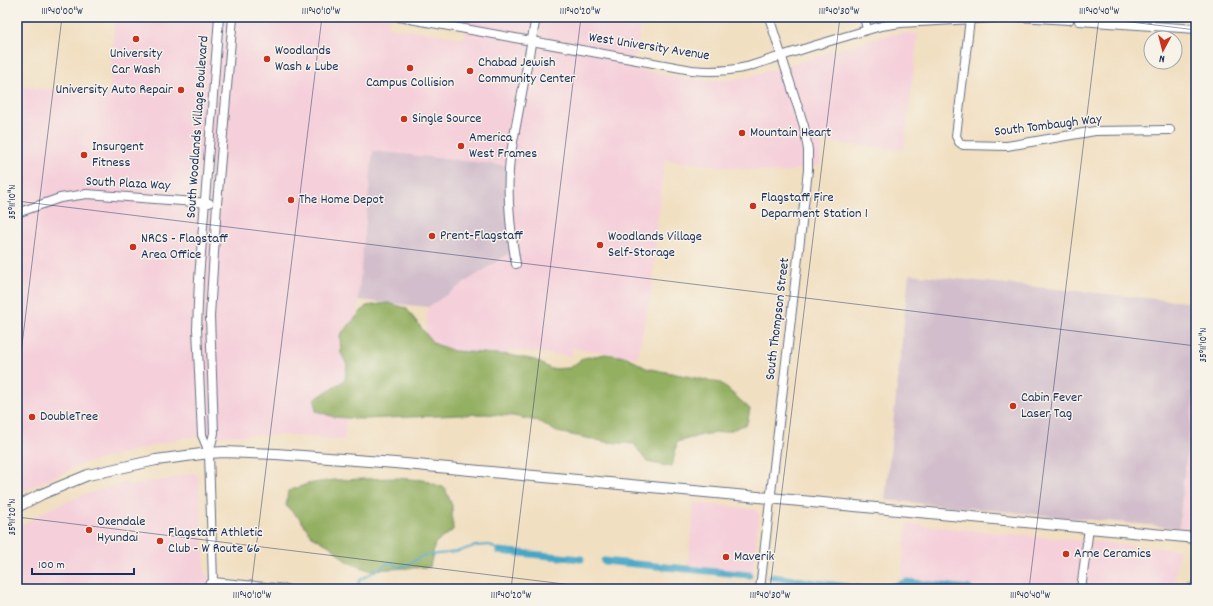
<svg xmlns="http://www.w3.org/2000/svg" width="1213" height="606" font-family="Dekko,sans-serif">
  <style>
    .built { fill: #f5cfda }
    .industrial { fill: #d1bdcb }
    .forest { fill: #93af60; stroke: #576f5f }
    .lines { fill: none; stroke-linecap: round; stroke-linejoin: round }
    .stream { stroke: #47a6c6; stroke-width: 2 }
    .canal { stroke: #47a6c6; stroke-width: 7 }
    .minor-casing { stroke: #666d81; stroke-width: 10 }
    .major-casing { stroke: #666d81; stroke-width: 12 }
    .minor { stroke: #fff; stroke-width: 8 }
    .major { stroke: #fff; stroke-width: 10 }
    .ticks { fill: none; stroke: #1b2f5e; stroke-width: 1; stroke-opacity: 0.45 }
    .poi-dot { fill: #c8321e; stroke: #f7f3e8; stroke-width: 1.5 }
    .labels { text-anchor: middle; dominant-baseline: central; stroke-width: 3; stroke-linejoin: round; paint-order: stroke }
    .street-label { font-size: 14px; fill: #1b2f5e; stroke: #f7f3e8 }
    .poi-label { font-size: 14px; fill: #1b2f5e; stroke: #f7f3e8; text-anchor: start }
    .neatline { fill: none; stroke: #1b2f5e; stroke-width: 1.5 }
    .ticks-label { font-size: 10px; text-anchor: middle; fill: #1b2f5e }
  </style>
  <rect width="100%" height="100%" fill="#f7f3e8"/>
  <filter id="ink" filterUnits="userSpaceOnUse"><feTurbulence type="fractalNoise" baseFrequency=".025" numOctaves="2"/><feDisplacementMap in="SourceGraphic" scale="8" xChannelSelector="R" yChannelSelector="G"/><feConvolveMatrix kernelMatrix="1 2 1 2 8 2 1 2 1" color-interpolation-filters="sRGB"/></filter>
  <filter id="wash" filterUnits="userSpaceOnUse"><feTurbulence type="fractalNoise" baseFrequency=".012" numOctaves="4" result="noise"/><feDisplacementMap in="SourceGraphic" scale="16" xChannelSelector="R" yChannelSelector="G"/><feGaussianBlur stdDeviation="0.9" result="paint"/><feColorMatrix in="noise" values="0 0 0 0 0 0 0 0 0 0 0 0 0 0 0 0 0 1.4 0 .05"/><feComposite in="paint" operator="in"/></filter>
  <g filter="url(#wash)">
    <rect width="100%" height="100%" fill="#f1dfc1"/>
    <g class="built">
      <polygon points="114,17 389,17 388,27 464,38 468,17 642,17 634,69 683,78 698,80 726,80 748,77 886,35 908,33 918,34 904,150 822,142 820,165 781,173 665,160 657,224 652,290 637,357 573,348 572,356 509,350 507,367 423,362 428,307 514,250 373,151 344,440 285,435 187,437 82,464 17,494 17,220 25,217 17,195 17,86 109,94"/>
      <polygon points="1196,381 1196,530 1179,528 1183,484"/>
      <polygon points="192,473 199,475 205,573 223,589 17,589 17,528 45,511 83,495 126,482 128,487 154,480 155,482"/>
      <polygon points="694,503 754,509 758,513 759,515 753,572 688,565"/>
      <polygon points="907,524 1179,550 1174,589 900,589"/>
    </g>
    <g class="industrial">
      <polygon points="373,151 509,166 514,250 428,307 358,300"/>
      <polygon points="909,274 1196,303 1196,381 1183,484 1179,528 885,500"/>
    </g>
    <g class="forest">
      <polygon points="388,303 406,308 433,343 454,351 510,355 535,360 551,369 569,368 584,358 605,354 627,357 646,368 721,383 750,409 747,424 729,431 702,435 677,442 672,467 647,462 634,444 606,442 557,432 538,421 513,416 485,414 362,419 334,417 316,411 315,399 345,380 347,365 341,353 340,335 366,306"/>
      <polygon points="396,478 423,480 445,488 452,506 453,530 435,543 430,567 369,570 347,562 331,547 312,536 299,518 286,506 288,491 307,484 334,480"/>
    </g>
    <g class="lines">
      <g class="stream">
        <polyline points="358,585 360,580 390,562 399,567 409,564 422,556 456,552 475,546 490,545 499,551"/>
        <polyline points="1186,589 1187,580 1196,572"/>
      </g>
      <g class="canal">
        <polyline points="499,551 581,559"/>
        <polyline points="604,561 749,575"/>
        <polyline points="772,577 861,589"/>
        <polyline points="884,589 907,582 969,589"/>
      </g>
    </g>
  </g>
  <g filter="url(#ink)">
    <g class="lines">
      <g class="minor-casing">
        <g id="minor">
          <path d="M 399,17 L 692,70 C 711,72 729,71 747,67 L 813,46 L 881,26 L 901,23 L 1010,17"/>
          <polyline points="864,17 867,29"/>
          <polyline points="1020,17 1069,20"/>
          <polyline points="970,19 956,136 959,142 963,145 1007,146 1095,131 1170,130"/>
          <polyline points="1079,21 1196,29"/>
          <polyline points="17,213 60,198 87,194 209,203"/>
          <path d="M 516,264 C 510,229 506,194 510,158 L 536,17"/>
          <polyline points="209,452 202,435 197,329 199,279 219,17"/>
          <polyline points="213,582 209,453 214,433 210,316 217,204 233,17"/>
          <polyline points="204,589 213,582 286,589"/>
          <polyline points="760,589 808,170 808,150 804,126 769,17"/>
          <polyline points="1081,589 1089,528"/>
        </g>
      </g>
      <g class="major-casing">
        <polyline id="major" points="17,507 42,494 88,475 156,460 209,453 224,452 276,454 395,463 1196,538"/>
      </g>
      <use href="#minor" class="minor"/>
      <use href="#major" class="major"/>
    </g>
  </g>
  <path class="ticks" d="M 1090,17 L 1196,30M 17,201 L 1196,346M 17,386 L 62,17M 17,517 L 605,589M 251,589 L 322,17M 511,589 L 581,17M 770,589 L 840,17M 1029,589 L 1099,17"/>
  <g class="poi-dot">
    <circle cx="136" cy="39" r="4"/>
    <circle cx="267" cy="59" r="4"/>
    <circle cx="410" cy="68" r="4"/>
    <circle cx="470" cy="71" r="4"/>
    <circle cx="181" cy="90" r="4"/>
    <circle cx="404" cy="119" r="4"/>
    <circle cx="742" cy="133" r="4"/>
    <circle cx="461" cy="146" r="4"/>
    <circle cx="84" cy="155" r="4"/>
    <circle cx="291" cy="200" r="4"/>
    <circle cx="753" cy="206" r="4"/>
    <circle cx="432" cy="236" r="4"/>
    <circle cx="600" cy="245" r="4"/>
    <circle cx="133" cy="247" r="4"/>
    <circle cx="1013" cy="406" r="4"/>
    <circle cx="32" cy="417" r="4"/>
    <circle cx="89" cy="530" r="4"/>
    <circle cx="160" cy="541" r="4"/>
    <circle cx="1066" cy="554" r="4"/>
    <circle cx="726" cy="557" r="4"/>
  </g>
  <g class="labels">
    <g class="street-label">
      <text transform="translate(649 47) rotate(9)">West University Avenue</text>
      <text transform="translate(1048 126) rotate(-7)">South Tombaugh Way</text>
      <text transform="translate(198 127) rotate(-86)">South Woodlands Village Boulevard</text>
      <text transform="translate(128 184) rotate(3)">South Plaza Way</text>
      <text transform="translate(778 319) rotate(-83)">South Thompson Street</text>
    </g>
    <g class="poi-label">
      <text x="275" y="51">Woodlands<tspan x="275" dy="16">Wash &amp; Lube</tspan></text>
      <text x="136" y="54" text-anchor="middle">University<tspan x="136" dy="16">Car Wash</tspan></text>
      <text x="478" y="63">Chabad Jewish<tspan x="478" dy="16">Community Center</tspan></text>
      <text x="410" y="83" text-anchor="middle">Campus Collision</text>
      <text x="173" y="90" text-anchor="end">University Auto Repair</text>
      <text x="412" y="119">Single Source</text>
      <text x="750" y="133">Mountain Heart</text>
      <text x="469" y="138">America<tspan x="469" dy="16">West Frames</tspan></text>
      <text x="92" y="147">Insurgent<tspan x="92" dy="16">Fitness</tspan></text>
      <text x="761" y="198">Flagstaff Fire<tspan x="761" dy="16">Deparment Station 1</tspan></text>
      <text x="299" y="200">The Home Depot</text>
      <text x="440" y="236">Prent-Flagstaff</text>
      <text x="608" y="237">Woodlands Village<tspan x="608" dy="16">Self-Storage</tspan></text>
      <text x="141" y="239">NRCS - Flagstaff<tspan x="141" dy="16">Area Office</tspan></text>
      <text x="1021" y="398">Cabin Fever<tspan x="1021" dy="16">Laser Tag</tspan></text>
      <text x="40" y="417">DoubleTree</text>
      <text x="97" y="522">Oxendale<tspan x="97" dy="16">Hyundai</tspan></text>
      <text x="168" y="533">Flagstaff Athletic<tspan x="168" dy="16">Club - W Route 66</tspan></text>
      <text x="1074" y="554">Arne Ceramics</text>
      <text x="734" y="557">Maverik</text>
    </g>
  </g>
  <rect width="1213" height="606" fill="none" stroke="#f7f3e8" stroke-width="44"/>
  <g transform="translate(1163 50) rotate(187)"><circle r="19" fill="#f7f3e8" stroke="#9fa5b1"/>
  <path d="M0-3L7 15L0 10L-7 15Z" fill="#c8321e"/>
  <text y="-6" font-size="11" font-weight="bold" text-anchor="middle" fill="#1b2f5e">N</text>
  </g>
  <path d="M32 568v6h102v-6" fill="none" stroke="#1b2f5e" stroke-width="2"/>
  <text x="38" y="568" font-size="12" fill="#1b2f5e" stroke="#f7f3e8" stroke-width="3" paint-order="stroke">100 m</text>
  <rect x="22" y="22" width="1169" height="562" class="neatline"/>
  <g class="ticks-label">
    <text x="62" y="14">111°40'00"W</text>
    <text x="321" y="14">111°40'10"W</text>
    <text x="580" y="14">111°40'20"W</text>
    <text x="839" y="14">111°40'30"W</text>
    <text x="1099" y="14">111°40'40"W</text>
    <text transform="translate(11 202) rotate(-90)" y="4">35°11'10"N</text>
    <text transform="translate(1202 345) rotate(-90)" y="4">35°11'10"N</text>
    <text transform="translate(11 517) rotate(-90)" y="4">35°11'20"N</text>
    <text x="252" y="598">111°40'10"W</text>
    <text x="511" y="598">111°40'20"W</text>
    <text x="770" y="598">111°40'30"W</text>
    <text x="1030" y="598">111°40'40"W</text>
  </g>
</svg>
